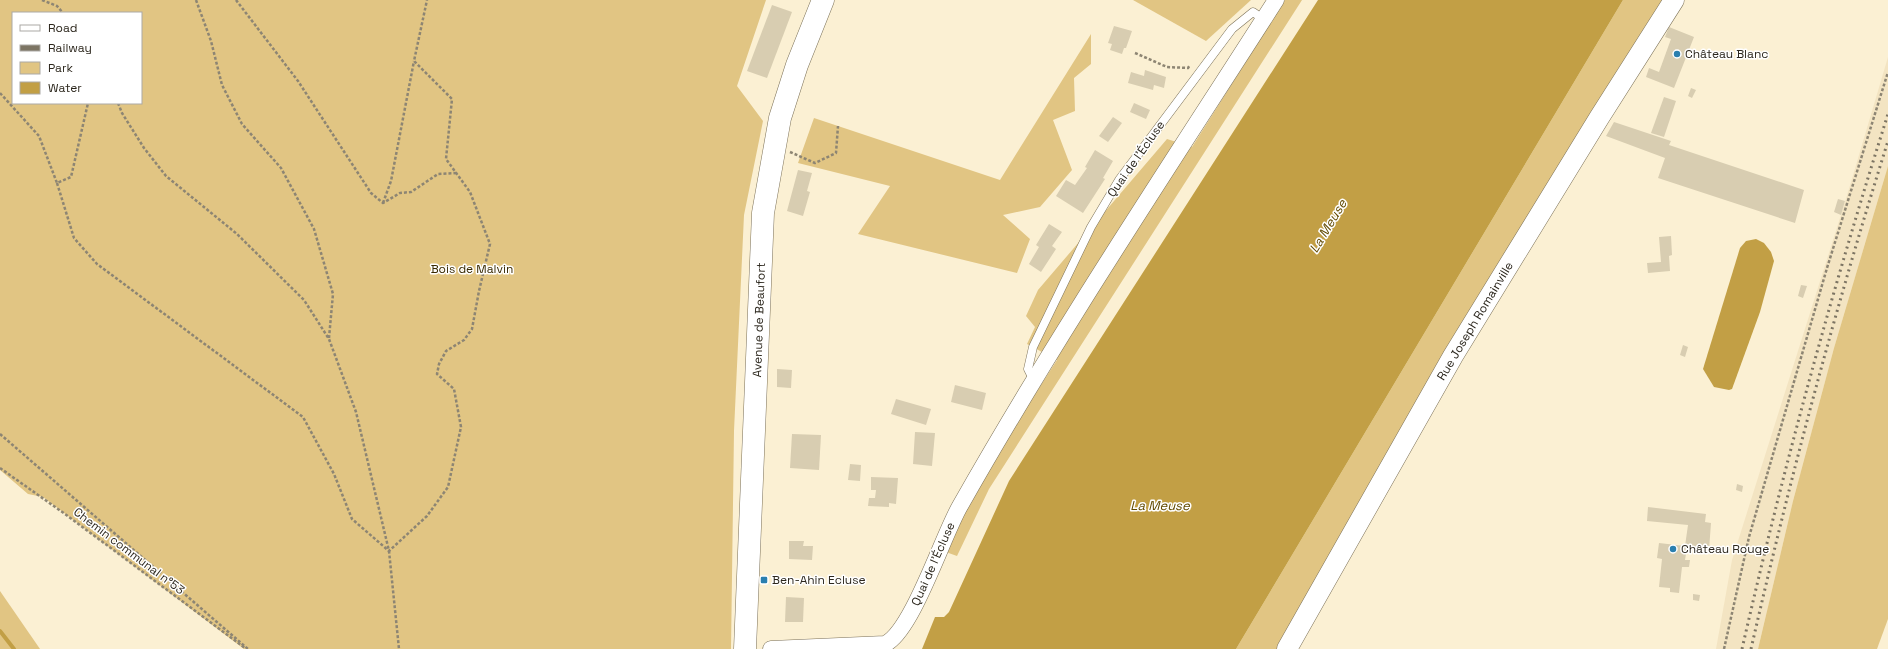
<svg xmlns="http://www.w3.org/2000/svg" width="1888" height="649" font-family="'Space Grotesk',sans-serif">
  <style>
    .built { fill: #f3e4c2 }
    .green { fill: #e1c583; fill-rule: evenodd }
    .water { fill: #c29f45 }
    .lines { fill: none; stroke-linecap: round; stroke-linejoin: round }
    .stream { stroke: #c29f45; stroke-width: 4 }
    .building { fill: #d8cdb1 }
    .service-casing { stroke: #7c7158; stroke-width: 9 }
    .minor-casing { stroke: #7c7158; stroke-width: 17 }
    .tertiary-casing { stroke: #7c7158; stroke-width: 21 }
    .primary-casing { stroke: #7c7158; stroke-width: 23 }
    .path { stroke: #8d8573; stroke-width: 2.5; stroke-dasharray: 3 2; stroke-linecap: butt }
    .service { stroke: #fff; stroke-width: 8 }
    .minor { stroke: #fff; stroke-width: 16 }
    .tertiary { stroke: #fff; stroke-width: 20 }
    .primary { stroke: #fff; stroke-width: 22 }
    .rail { stroke: #7c7463; stroke-width: 3; stroke-dasharray: 2 4; stroke-linecap: butt }
    .poi-dot { fill: #2a7faf; stroke: #fff; stroke-width: 1.5 }
    .labels { text-anchor: middle; dominant-baseline: central; stroke-width: 3; stroke-linejoin: round; paint-order: stroke }
    .poi-label { font-size: 12px; fill: #2c271d; stroke: #fff; text-anchor: start }
    .street-label { font-size: 12px; fill: #2c271d; stroke: #fff }
    .park-label { font-size: 12px; fill: #392a02; stroke: #fff }
    .water-label { font-size: 13px; font-style: italic; fill: #624a00; stroke: #fff }
  </style>
  <rect width="100%" height="100%" fill="#fbf0d3"/>
  <polygon class="built" points="1888,57 1888,166 1834,348 1793,501 1758,649 1716,649 1732,560 1846,199"/>
  <g class="green">
    <path d="M 0,0 L 766,0 L 737,86 L 763,121 L 744,215 L 734,431 L 731,649 L 244,649 L 43,497 L 28,494 L 0,470 ZM 13,13 L 141,13 L 141,103 L 13,103 Z"/>
    <polygon points="1133,0 1251,0 1206,41"/>
    <polygon points="1285,0 1302,0 989,489 957,556 943,551 979,481 1057,360 1027,344 1035,327 1026,316 1038,290 1167,139 1192,147"/>
    <polygon points="1623,0 1674,0 1287,649 1236,649"/>
    <polygon points="1091,34 1091,64 1074,78 1075,111 1053,120 1072,170 1040,207 1003,215 1030,239 1017,273 858,234 890,186 798,163 814,118 1000,180"/>
    <polygon points="1888,166 1888,619 1877,649 1758,649 1793,501 1834,348"/>
    <polygon points="0,591 40,649 0,649"/>
  </g>
  <g class="water">
    <polygon points="1318,0 1623,0 1236,649 922,649 935,617 944,617 949,612 1009,481"/>
    <polygon points="1756,239 1764,243 1771,252 1774,261 1760,312 1732,389 1729,390 1714,387 1703,369 1740,248 1746,241"/>
  </g>
  <g class="lines">
    <polyline class="stream" points="0,631 14,649"/>
  </g>
  <g class="building">
    <polygon points="772,5 792,12 767,78 747,71"/>
    <polygon points="1114,26 1132,31 1126,48 1124,48 1122,54 1110,50 1112,44 1108,43"/>
    <polygon points="1669,27 1694,37 1674,88 1646,77 1649,68 1659,72 1671,39 1665,37"/>
    <polygon points="1145,70 1166,77 1164,88 1154,85 1153,90 1128,83 1131,72 1144,76"/>
    <polygon points="1691,88 1696,90 1692,98 1688,96"/>
    <polygon points="1664,97 1676,101 1664,137 1651,133"/>
    <polygon points="1134,103 1150,110 1146,119 1130,112"/>
    <polygon points="1113,117 1122,123 1108,142 1099,136"/>
    <polygon points="1614,122 1671,141 1669,145 1804,190 1795,223 1658,178 1665,158 1606,136"/>
    <polygon points="1095,150 1113,161 1103,178 1105,179 1083,213 1056,196 1066,180 1075,185 1087,168 1085,167"/>
    <polygon points="798,170 812,173 807,191 810,192 803,216 787,211"/>
    <polygon points="1838,199 1845,201 1841,215 1834,212"/>
    <polygon points="1049,224 1062,232 1052,246 1056,249 1041,272 1029,264 1039,247 1036,245"/>
    <polygon points="1671,236 1672,255 1669,256 1670,271 1648,273 1647,263 1661,262 1659,237"/>
    <polygon points="1801,285 1807,286 1803,298 1798,296"/>
    <polygon points="1683,345 1688,347 1685,357 1680,355"/>
    <polygon points="777,369 792,370 791,388 777,387"/>
    <polygon points="955,385 986,393 982,410 951,402"/>
    <polygon points="896,399 931,409 926,425 891,414"/>
    <polygon points="915,432 935,433 932,466 913,464"/>
    <polygon points="792,434 821,435 819,470 790,468"/>
    <polygon points="850,464 861,465 860,481 848,480"/>
    <polygon points="871,477 898,478 896,504 889,503 889,507 868,506 869,498 875,498 876,490 871,490"/>
    <polygon points="1737,484 1743,486 1742,492 1736,490"/>
    <polygon points="1648,507 1706,514 1705,522 1711,523 1709,550 1687,548 1685,560 1690,560 1689,567 1682,567 1679,593 1670,592 1670,588 1659,587 1662,559 1657,558 1659,543 1685,546 1688,525 1647,521"/>
    <polygon points="789,541 804,541 803,546 813,546 812,560 789,559"/>
    <polygon points="1693,594 1700,595 1699,601 1693,600"/>
    <polygon points="786,597 804,598 803,622 785,622"/>
  </g>
  <g class="lines">
    <g class="service-casing">
      <polyline id="service" points="1033,379 1028,369 1033,347 1091,227 1119,180 1232,29 1253,12 1263,19"/>
    </g>
    <g class="minor-casing">
      <path id="minor" d="M 771,649 L 885,644 C 912,632 943,535 960,506 C 1058,333 1169,167 1276,0"/>
    </g>
    <g class="tertiary-casing">
      <polyline id="tertiary" points="1287,649 1453,356 1599,118 1674,0"/>
    </g>
    <g class="primary-casing">
      <polyline id="primary" points="745,649 763,213 780,118 797,65 823,0"/>
    </g>
    <g class="path">
      <polyline points="42,0 57,6 63,13"/>
      <polyline points="196,0 211,41 222,85 242,124 281,168 314,229 333,294 329,338"/>
      <polyline points="236,0 298,81 371,193 383,203 400,193 411,192 438,174 456,173"/>
      <polyline points="1135,53 1167,67 1188,68 1190,65"/>
      <polyline points="0,93 39,136 57,183 71,177 88,103"/>
      <polyline points="118,103 122,113 144,148 166,176 237,234 304,300 329,339 356,412 389,551 399,649"/>
      <polyline points="790,152 815,163 836,153 838,126"/>
      <polyline points="57,183 74,238 97,264 303,417 334,474 352,519 389,551 427,516 448,487 461,427 454,389 437,374 439,364 446,351 464,340 472,329 479,291 490,244 470,192 446,159 452,99 414,61 427,0"/>
      <polyline points="383,203 391,181 414,61"/>
      <polyline points="0,434 248,649"/>
      <polyline points="0,468 65,514 245,648"/>
      <polyline points="1724,649 1749,537 1827,268 1888,72"/>
    </g>
    <use href="#service" class="service"/>
    <use href="#minor" class="minor"/>
    <use href="#tertiary" class="tertiary"/>
    <use href="#primary" class="primary"/>
    <g class="rail">
      <path d="M 1742,649 C 1783,469 1832,290 1888,114"/>
      <path d="M 1751,649 C 1790,478 1835,309 1888,141"/>
    </g>
  </g>
  <g class="poi-dot">
    <circle cx="1677" cy="54" r="4"/>
    <circle cx="1673" cy="549" r="4"/>
    <rect x="760" y="576" width="8" height="8" rx="2"/>
  </g>
  <g class="labels">
    <g class="poi-label">
      <text x="1685" y="54">Château Blanc</text>
      <text x="1681" y="549">Château Rouge</text>
      <text x="772" y="580">Ben-Ahin Ecluse</text>
    </g>
    <g class="street-label">
      <text transform="translate(1136 159) rotate(-55)">Quai de l'Écluse</text>
      <text transform="translate(759 320) rotate(-88)">Avenue de Beaufort</text>
      <text transform="translate(1475 321) rotate(-59)">Rue Joseph Romainville</text>
      <text transform="translate(129 551) rotate(37)">Chemin communal n°53</text>
      <text transform="translate(933 564) rotate(-66)">Quai de l'Écluse</text>
    </g>
    <g class="park-label">
      <text x="472" y="269">Bois de Malvin</text>
    </g>
    <g class="water-label">
      <text transform="translate(1328 226) rotate(-59)">La Meuse</text>
      <text x="1160" y="505">La Meuse</text>
    </g>
  </g>
  <rect x="12" y="12" width="130" height="92" fill="#ffffff" stroke="#aba9a5"/>
  <rect x="20" y="25" width="20" height="6" fill="#ffffff" stroke="#aba9a5"/>
  <text x="48" y="32" font-size="12" fill="#2c271d">Road</text>
  <rect x="20" y="45" width="20" height="6" fill="#7c7463" stroke="#aba9a5"/>
  <text x="48" y="52" font-size="12" fill="#2c271d">Railway</text>
  <rect x="20" y="62" width="20" height="12" fill="#e1c583" stroke="#aba9a5"/>
  <text x="48" y="72" font-size="12" fill="#2c271d">Park</text>
  <rect x="20" y="82" width="20" height="12" fill="#c29f45" stroke="#aba9a5"/>
  <text x="48" y="92" font-size="12" fill="#2c271d">Water</text>
</svg>
